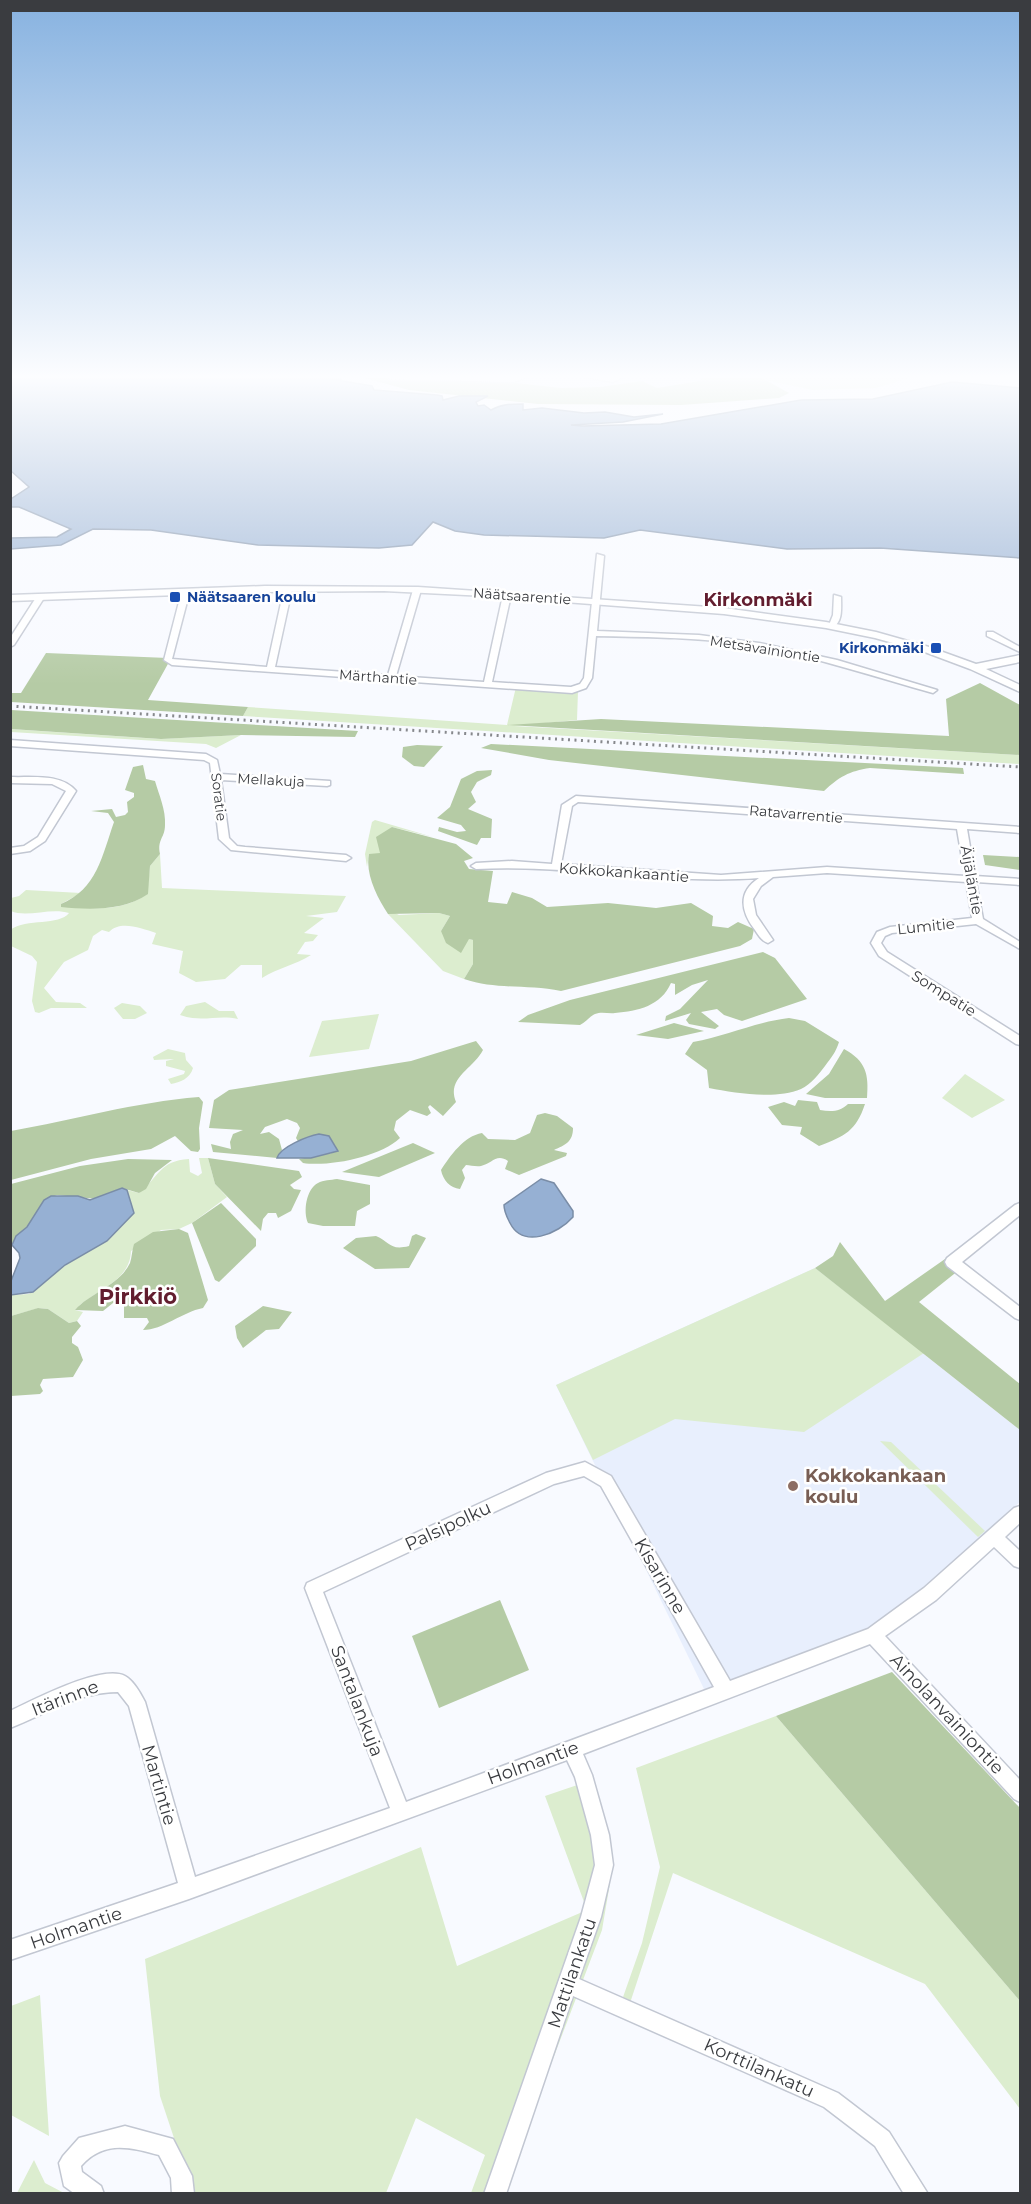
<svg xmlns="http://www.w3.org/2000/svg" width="1031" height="2204" font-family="Montserrat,sans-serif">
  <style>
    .built { fill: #e8effd }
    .green { fill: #dcedcf }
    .forest { fill: #b5cba5 }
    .water { fill: #96b0d3; stroke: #7a8da7; stroke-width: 1.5 }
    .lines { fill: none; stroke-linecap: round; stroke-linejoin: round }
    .minor-casing { stroke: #c2c7d2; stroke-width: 3 }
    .tertiary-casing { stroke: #c2c7d2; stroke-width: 3 }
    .minor { fill: #fff; fill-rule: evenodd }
    .tertiary { fill: #fff; fill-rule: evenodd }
    .rail { stroke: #87898d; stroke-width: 3; stroke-dasharray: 2 4.5; stroke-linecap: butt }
    .transit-dot { fill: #1a4fb4; stroke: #fff; stroke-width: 2 }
    .education-dot { fill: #8d6e63; stroke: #fff; stroke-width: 2 }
    .labels { text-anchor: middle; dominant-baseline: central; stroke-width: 5; stroke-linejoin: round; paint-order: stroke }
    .far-street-label { font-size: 14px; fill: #3a3c40; stroke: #fff }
    .far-transit-label { font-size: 14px; font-weight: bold; fill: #164399; stroke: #fff; text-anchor: start }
    .street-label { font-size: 15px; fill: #3a3c40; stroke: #fff }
    .far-district-label { font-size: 18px; font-weight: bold; fill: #621d2e; stroke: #fff }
    .near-education-label { font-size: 18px; font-weight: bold; fill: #785e54; stroke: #fff; text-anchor: start }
    .near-street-label { font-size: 18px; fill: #3a3c40; stroke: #fff }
    .district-label { font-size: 21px; font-weight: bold; fill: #621d2e; stroke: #fff }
  </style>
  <rect width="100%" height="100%" fill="#f8faff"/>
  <g class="built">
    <polygon points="513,377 703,377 700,381 657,388 642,381 600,387 561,388 516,383"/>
    <polygon points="815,1268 1020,1430 1020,1502 926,1587 870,1630 705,1691 556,1385"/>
  </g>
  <g class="green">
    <polygon points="760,377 912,377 876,388 813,390 765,380"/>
    <polygon points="516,687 578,691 577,720 514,726 1020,755 1020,764 243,716 248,707 507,725"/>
    <polygon points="10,729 160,739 241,735 216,748 206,744 11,732"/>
    <polygon points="375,820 433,837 392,827 380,854 369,854 367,867 365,854 372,822"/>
    <path d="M 160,854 L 162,888 L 346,896 L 337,912 L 306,916 L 324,918 L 304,933 L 318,935 L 313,941 L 305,942 L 297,954 L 311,955 C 295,965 278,968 262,978 L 262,965 L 241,965 L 225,979 L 196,982 L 179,973 L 183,951 L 152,944 L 156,933 C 141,928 120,920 109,932 L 102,930 L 93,936 L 88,950 L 64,962 L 44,988 L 56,1002 L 80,1003 L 87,1008 L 51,1008 L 39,1013 L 35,1012 L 32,1001 L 37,962 L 32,956 L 11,946 L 10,930 C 27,918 59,926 69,913 C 51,907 27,918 11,911 L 11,898 L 19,896 L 26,890 L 81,893 L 61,904 C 90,910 122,912 147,894 L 150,866 Z"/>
    <polygon points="393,912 399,915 439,913 450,916 441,931 473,940 473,964 464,979 443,971 388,914"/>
    <path d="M 205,1002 L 219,1011 L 234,1011 L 238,1019 C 217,1014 203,1023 180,1015 L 186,1006 Z"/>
    <polygon points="122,1003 140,1006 147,1013 135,1019 123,1019 114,1008"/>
    <polygon points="379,1014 369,1049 309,1057 322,1021"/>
    <path d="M 168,1049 L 185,1053 L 186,1060 L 193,1068 C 190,1079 180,1082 171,1084 L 168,1079 L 184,1074 L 185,1071 L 166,1066 L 166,1061 L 174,1059 L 154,1060 L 153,1057 Z"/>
    <polygon points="965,1074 1005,1100 972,1118 942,1098"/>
    <path d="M 199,1158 L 208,1158 L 215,1184 L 227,1197 L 192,1223 L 179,1229 L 161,1230 L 131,1251 C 130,1283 93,1290 75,1310 L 83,1312 L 77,1321 L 69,1323 L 48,1309 L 39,1308 L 11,1316 L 11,1295 L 29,1294 L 65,1265 L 107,1241 L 132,1208 L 127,1190 L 139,1193 C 160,1176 159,1161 189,1159 L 190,1172 L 198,1176 L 202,1173 Z"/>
    <polygon points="815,1268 924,1353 804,1432 675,1419 593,1460 556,1385"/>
    <polygon points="880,1441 891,1442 985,1531 978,1537"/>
    <polygon points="776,1716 1020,2001 1020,2109 925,1984 673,1873 630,2003 622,2000 642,1943 660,1867 636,1768"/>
    <polygon points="592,1780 605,1834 610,1883 602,1930 502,2193 471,2193 485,2155 416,2118 386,2193 181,2193 180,2156 160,2096 145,1959 421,1847 457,1966 587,1910 545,1796"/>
    <polygon points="40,1995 49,2136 11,2115 11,2006"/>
    <polygon points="34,2160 45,2183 64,2193 17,2193"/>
  </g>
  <g class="forest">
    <polygon points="361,377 513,377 516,383 561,388 600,387 642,381 657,388 700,381 703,377 760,377 789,393 779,398 681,405 538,404 409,390"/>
    <polygon points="46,653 168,658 169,662 148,700 248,707 243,716 11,702 10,693 21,693"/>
    <polygon points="980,683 1020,705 1020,755 507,725 601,719 949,736 946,699"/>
    <polygon points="11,710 358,731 355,737 241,735 161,739 11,729"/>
    <path d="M 491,744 L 963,768 L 964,774 L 870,768 C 849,771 839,777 824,791 L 549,760 L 481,748 Z"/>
    <polygon points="417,745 443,746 424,767 414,766 402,757 403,747"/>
    <path d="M 143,765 L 146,779 L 155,781 C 159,795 166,810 165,825 C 165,838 157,839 160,854 L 150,866 L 148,894 C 123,911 90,910 61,907 L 61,904 C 97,889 102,856 114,822 L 108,813 L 91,811 L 112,809 L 116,817 L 125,815 L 128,812 L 127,802 L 134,797 L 134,793 L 125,790 L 133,767 Z"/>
    <polygon points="492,770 491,775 477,782 471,792 476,802 468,809 492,819 491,838 481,838 477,845 438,831 439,827 457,832 466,831 461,825 437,818 450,807 461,779 477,771"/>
    <path d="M 392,827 L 456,844 L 473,858 L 464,861 L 469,869 L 493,871 L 488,902 L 507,904 L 512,892 L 532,898 L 547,907 L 608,903 L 656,908 L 691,903 L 713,916 L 712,926 L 728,928 L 738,922 L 754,929 L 752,939 L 740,946 L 561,991 C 528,984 496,990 464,979 L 473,964 L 473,940 L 469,939 L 461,953 L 446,943 L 441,931 L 450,916 L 439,913 L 388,914 C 377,897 365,874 369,854 L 380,853 L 376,837 Z"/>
    <polygon points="983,855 1020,857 1020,870 985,865"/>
    <path d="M 763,952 L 775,958 L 807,999 L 742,1021 L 724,1015 L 717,1009 L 701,1012 L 719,1026 L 715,1029 L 689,1024 L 686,1020 L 691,1013 L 665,1021 L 666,1016 L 680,1009 L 708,980 L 692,985 L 675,995 L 675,984 L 671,983 C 661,1006 638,1011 615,1013 C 608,1014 602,1011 595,1014 C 590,1016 586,1022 580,1025 L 518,1022 L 528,1015 L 570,1000 Z"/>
    <path d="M 789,1018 L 805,1021 L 839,1042 C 836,1052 831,1058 825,1066 C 819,1074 811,1084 801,1089 C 775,1100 736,1093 709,1088 L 707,1070 L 685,1054 L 693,1042 C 726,1036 755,1022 789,1018 Z"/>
    <polygon points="674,1023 704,1031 668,1039 636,1035"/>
    <path d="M 476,1041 L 483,1050 C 473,1069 446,1078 456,1102 L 443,1116 L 430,1105 L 428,1107 L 431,1113 L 427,1116 L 410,1110 L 396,1121 L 394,1130 L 400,1138 C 380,1157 329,1167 303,1163 L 299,1159 L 332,1153 L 336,1147 L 329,1136 L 299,1143 L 296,1138 L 300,1128 L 297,1123 L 287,1119 L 265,1127 L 260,1134 L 269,1132 L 279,1139 L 282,1150 L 277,1158 L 213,1152 L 211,1144 L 231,1149 L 230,1142 L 233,1134 L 243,1130 L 209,1128 L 214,1100 L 229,1090 L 411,1061 Z"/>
    <path d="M 844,1049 C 866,1061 869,1074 867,1098 L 825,1098 L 806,1094 L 829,1074 Z"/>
    <path d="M 199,1097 L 203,1102 L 199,1128 L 200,1149 L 198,1152 L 191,1151 L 175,1136 L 151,1149 L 91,1159 L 11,1180 L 11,1131 C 74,1120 135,1102 199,1097 Z"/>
    <path d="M 798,1100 L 817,1102 L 820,1110 C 831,1112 840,1112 848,1104 L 865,1104 C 856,1131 845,1136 819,1146 L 800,1134 L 802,1127 L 782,1125 L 768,1107 L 784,1102 L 795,1106 Z"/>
    <path d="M 545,1113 L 557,1116 L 573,1128 C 573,1142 565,1145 554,1150 L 567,1153 L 566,1156 L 519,1175 L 505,1169 L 508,1161 C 496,1153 492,1164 481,1166 C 476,1167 470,1165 466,1165 L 462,1170 L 465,1178 L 460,1189 C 450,1188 443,1180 441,1170 C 450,1156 464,1136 482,1133 L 488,1139 L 515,1140 L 530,1133 L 537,1115 Z"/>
    <polygon points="413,1143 435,1153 379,1177 342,1172"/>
    <polygon points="208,1158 299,1171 302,1177 290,1185 294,1189 301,1190 291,1211 278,1218 276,1213 268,1213 263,1219 261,1231 215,1184"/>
    <polygon points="128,1159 172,1160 155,1173 146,1189 139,1193 122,1188 97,1199 57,1195 44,1200 27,1227 16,1236 11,1247 11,1184 80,1166"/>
    <path d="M 337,1179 L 370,1185 L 370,1204 L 357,1211 L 355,1226 L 323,1226 L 308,1223 C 303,1212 306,1189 318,1183 C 323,1180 331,1180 337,1179 Z"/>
    <polygon points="221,1203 256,1239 256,1246 219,1282 215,1280 192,1223"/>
    <path d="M 179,1229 L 188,1233 L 208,1300 L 203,1308 C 182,1312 163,1330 143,1330 L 149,1322 L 147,1318 L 124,1318 L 124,1301 L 113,1303 L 103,1311 L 75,1310 C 91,1292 119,1286 130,1263 C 132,1257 132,1250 134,1244 L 153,1232 Z"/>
    <path d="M 416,1234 L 426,1238 L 409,1268 L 375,1269 L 343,1248 L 356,1238 L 376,1236 C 390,1242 390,1251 409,1246 L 412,1236 Z"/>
    <polygon points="840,1242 885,1301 945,1259 959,1270 919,1302 1020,1384 1020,1430 815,1268 833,1256"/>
    <polygon points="263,1306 292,1312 279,1329 266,1330 243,1348 237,1338 235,1326"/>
    <polygon points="38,1308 48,1309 69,1323 77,1321 81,1326 72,1337 72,1343 78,1347 83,1360 73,1377 43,1379 40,1385 43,1391 40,1394 11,1396 11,1316"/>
    <polygon points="500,1600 529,1670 439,1708 412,1636"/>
    <polygon points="892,1672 1020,1808 1020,2001 776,1716"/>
  </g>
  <g class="water">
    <path d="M 10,377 L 339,377 L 341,379 L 331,379 L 372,386 L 374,390 L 437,395 L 442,396 L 443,400 L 459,396 L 488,396 L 476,402 L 478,406 L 484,405 L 491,410 C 501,404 511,404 523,404 L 523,410 L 542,408 L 584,413 L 605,412 L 634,417 L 663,414 L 623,422 L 571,425 L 583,426 L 661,424 L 801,400 L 873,399 L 952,382 L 1020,388 L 1020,558 L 880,548 L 787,549 L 640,530 L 604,538 L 484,535 L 455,531 L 433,522 L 412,545 L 379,548 L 258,545 L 151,530 L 93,529 L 61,545 L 11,549 L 11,538 L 57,537 L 71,529 L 19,507 L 11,507 L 11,499 L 29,487 L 11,471 Z"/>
    <path d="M 319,1134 L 329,1136 L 338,1151 L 311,1158 L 277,1158 C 280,1147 308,1136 319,1134 Z"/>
    <path d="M 541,1179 L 554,1183 L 573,1211 L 573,1217 C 558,1234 523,1249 510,1223 C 507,1217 504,1212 504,1205 Z"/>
    <polygon points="122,1188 127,1190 134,1213 107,1241 65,1265 33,1292 11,1295 11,1281 20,1258 19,1253 12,1245 16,1236 27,1227 44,1200 51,1196 78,1196 90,1200"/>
  </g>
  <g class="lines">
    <g class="minor-casing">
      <g id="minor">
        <polygon points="387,377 513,378 527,377 513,382 390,379"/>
        <polygon points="585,377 623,377 613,382"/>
        <path d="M 597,554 L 604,556 L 597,631 L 699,635 L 759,643 L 837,660 L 937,690 L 933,693 C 867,675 802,652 733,643 C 688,637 642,637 596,636 L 592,678 L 586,688 L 572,693 L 172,665 L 164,660 L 181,594 L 185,592 L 189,594 L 172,659 L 267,667 L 284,589 L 288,587 L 292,589 L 275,667 L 388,675 L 413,590 L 417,588 L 421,590 L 396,676 L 484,682 L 503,595 L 507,593 L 511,595 L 492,682 L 571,687 L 580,684 L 584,678 Z"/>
        <path d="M 834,595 L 841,597 C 841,607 843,622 833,627 L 829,625 L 833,615 Z"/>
        <polygon points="37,596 44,598 14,645 10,647 10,638"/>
        <polygon points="987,632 993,632 1020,647 1020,652 987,636"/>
        <polygon points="10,740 206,754 217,760 220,774 330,781 330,785 327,786 221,780 229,838 237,846 245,847 346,855 351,858 346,861 231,850 219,839 210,763 204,760 10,746"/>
        <path d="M 10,777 C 32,778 61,773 76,791 L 45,841 L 30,851 L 10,854 L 10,848 L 24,846 L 38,837 L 66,791 L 52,784 L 10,783 Z"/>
        <path d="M 576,796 L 1020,827 L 1020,833 L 967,829 L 975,876 L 1020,879 L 1020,885 L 976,882 L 983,919 L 1020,942 L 1020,949 L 976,924 L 892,933 L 885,936 L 881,943 L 887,952 L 1020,1036 L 1020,1045 L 1016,1044 L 879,956 L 871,943 L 877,932 L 890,927 L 972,918 L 966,882 L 827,873 L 773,877 L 761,886 L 753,899 L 756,915 L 773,940 L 768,943 C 762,941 759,936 755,930 C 741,912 737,892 759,878 C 665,885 570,864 476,869 L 471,866 L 476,863 L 512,861 L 552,864 L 562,805 ZM 578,802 L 957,829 L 965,876 L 827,867 L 721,875 L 561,864 L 572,806 Z"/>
        <polygon points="1020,1203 1020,1215 962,1262 1020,1307 1020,1320 1015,1318 947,1266 945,1262 947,1258 1015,1205"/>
        <path d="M 585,1462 L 611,1476 L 730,1681 L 868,1629 L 924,1588 L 1014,1508 L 1020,1506 L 1020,1523 L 1005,1537 L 1020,1551 L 1020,1568 L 1014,1566 L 994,1547 L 936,1600 L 885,1636 L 1020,1780 L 1020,1802 L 1014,1799 L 870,1644 L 583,1754 L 592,1775 L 609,1835 L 613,1865 L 601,1917 L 579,1979 L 838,2093 L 889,2132 L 928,2194 L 904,2194 L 875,2146 L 824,2107 L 573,1996 L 506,2194 L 484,2194 L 581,1917 L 595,1865 L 591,1835 L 575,1777 L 567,1760 L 189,1899 L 10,1960 L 10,1940 L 178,1883 L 129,1706 L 118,1692 C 78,1692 46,1714 10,1728 L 10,1711 C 34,1700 101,1664 125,1676 C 133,1680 141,1694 145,1702 L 195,1877 L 390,1808 L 305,1588 L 307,1583 L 546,1473 ZM 584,1476 L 601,1486 L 714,1687 L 406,1802 L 323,1592 L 554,1484 Z"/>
        <path d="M 125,2126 L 173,2139 L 192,2176 L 194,2194 L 172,2194 L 171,2178 L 159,2155 C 129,2147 104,2140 81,2166 L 82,2172 L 101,2186 L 104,2194 L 75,2194 L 64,2186 L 59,2163 L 63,2156 L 79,2138 Z"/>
      </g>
    </g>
    <g class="tertiary-casing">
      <polygon id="tertiary" points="265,586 418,587 724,608 826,622 876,632 929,647 976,664 1020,655 1020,662 986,669 1020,685 1020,692 970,669 922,651 875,638 826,628 724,614 486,596 384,591 265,592 10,601 10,595"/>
    </g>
    <use href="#minor" class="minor"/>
    <use href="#tertiary" class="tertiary"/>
    <polyline class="rail" points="10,706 1020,767"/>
  </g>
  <linearGradient id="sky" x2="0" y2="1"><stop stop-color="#87b2e0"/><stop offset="0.55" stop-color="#fcfdff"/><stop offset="1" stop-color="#fcfdff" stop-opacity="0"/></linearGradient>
  <rect width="1031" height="685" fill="url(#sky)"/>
  <g class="transit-dot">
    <rect x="169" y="591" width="12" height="12" rx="3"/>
    <rect x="930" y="642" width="12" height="12" rx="3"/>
  </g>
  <circle class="education-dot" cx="793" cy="1486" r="6"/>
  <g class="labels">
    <g class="far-street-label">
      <text transform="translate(522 596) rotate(4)">Näätsaarentie</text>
      <text transform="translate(765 649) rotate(9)">Metsävainiontie</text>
      <text transform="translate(378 677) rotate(4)">Märthantie</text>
      <text transform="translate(271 780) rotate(3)">Mellakuja</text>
      <text transform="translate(219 797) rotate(83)">Soratie</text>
      <text transform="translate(796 814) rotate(5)">Ratavarrentie</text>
    </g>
    <g class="far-transit-label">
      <text x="187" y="597">Näätsaaren koulu</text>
      <text x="924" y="648" text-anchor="end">Kirkonmäki</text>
    </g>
    <g class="street-label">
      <text transform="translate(624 872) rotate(4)">Kokkokankaantie</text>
      <text transform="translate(972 880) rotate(80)">Äijäläntie</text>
      <text transform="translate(926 926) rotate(-6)">Lumitie</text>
      <text transform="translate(944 993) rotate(32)">Sompatie</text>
    </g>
    <g class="far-district-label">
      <text x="758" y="600">Kirkonmäki</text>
    </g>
    <g class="near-education-label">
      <text x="805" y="1476">Kokkokankaan<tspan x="805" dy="21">koulu</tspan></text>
    </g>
    <g class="near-street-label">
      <text transform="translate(448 1526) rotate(-25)">Palsipolku</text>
      <text transform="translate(660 1576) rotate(60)">Kisarinne</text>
      <text transform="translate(65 1698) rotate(-21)">Itärinne</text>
      <text transform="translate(357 1701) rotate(69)">Santalankuja</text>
      <text transform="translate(947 1714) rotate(47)">Ainolanvainiontie</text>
      <text transform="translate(533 1763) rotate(-20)">Holmantie</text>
      <text transform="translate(159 1785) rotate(74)">Martintie</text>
      <text transform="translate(76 1928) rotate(-19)">Holmantie</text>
      <text transform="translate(572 1973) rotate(-71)">Mattilankatu</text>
      <text transform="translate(759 2068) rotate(24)">Korttilankatu</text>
    </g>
    <g class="district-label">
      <text x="138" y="1296">Pirkkiö</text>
    </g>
  </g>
  <rect width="1031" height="2204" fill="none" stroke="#3a3c40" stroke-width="24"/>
</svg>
